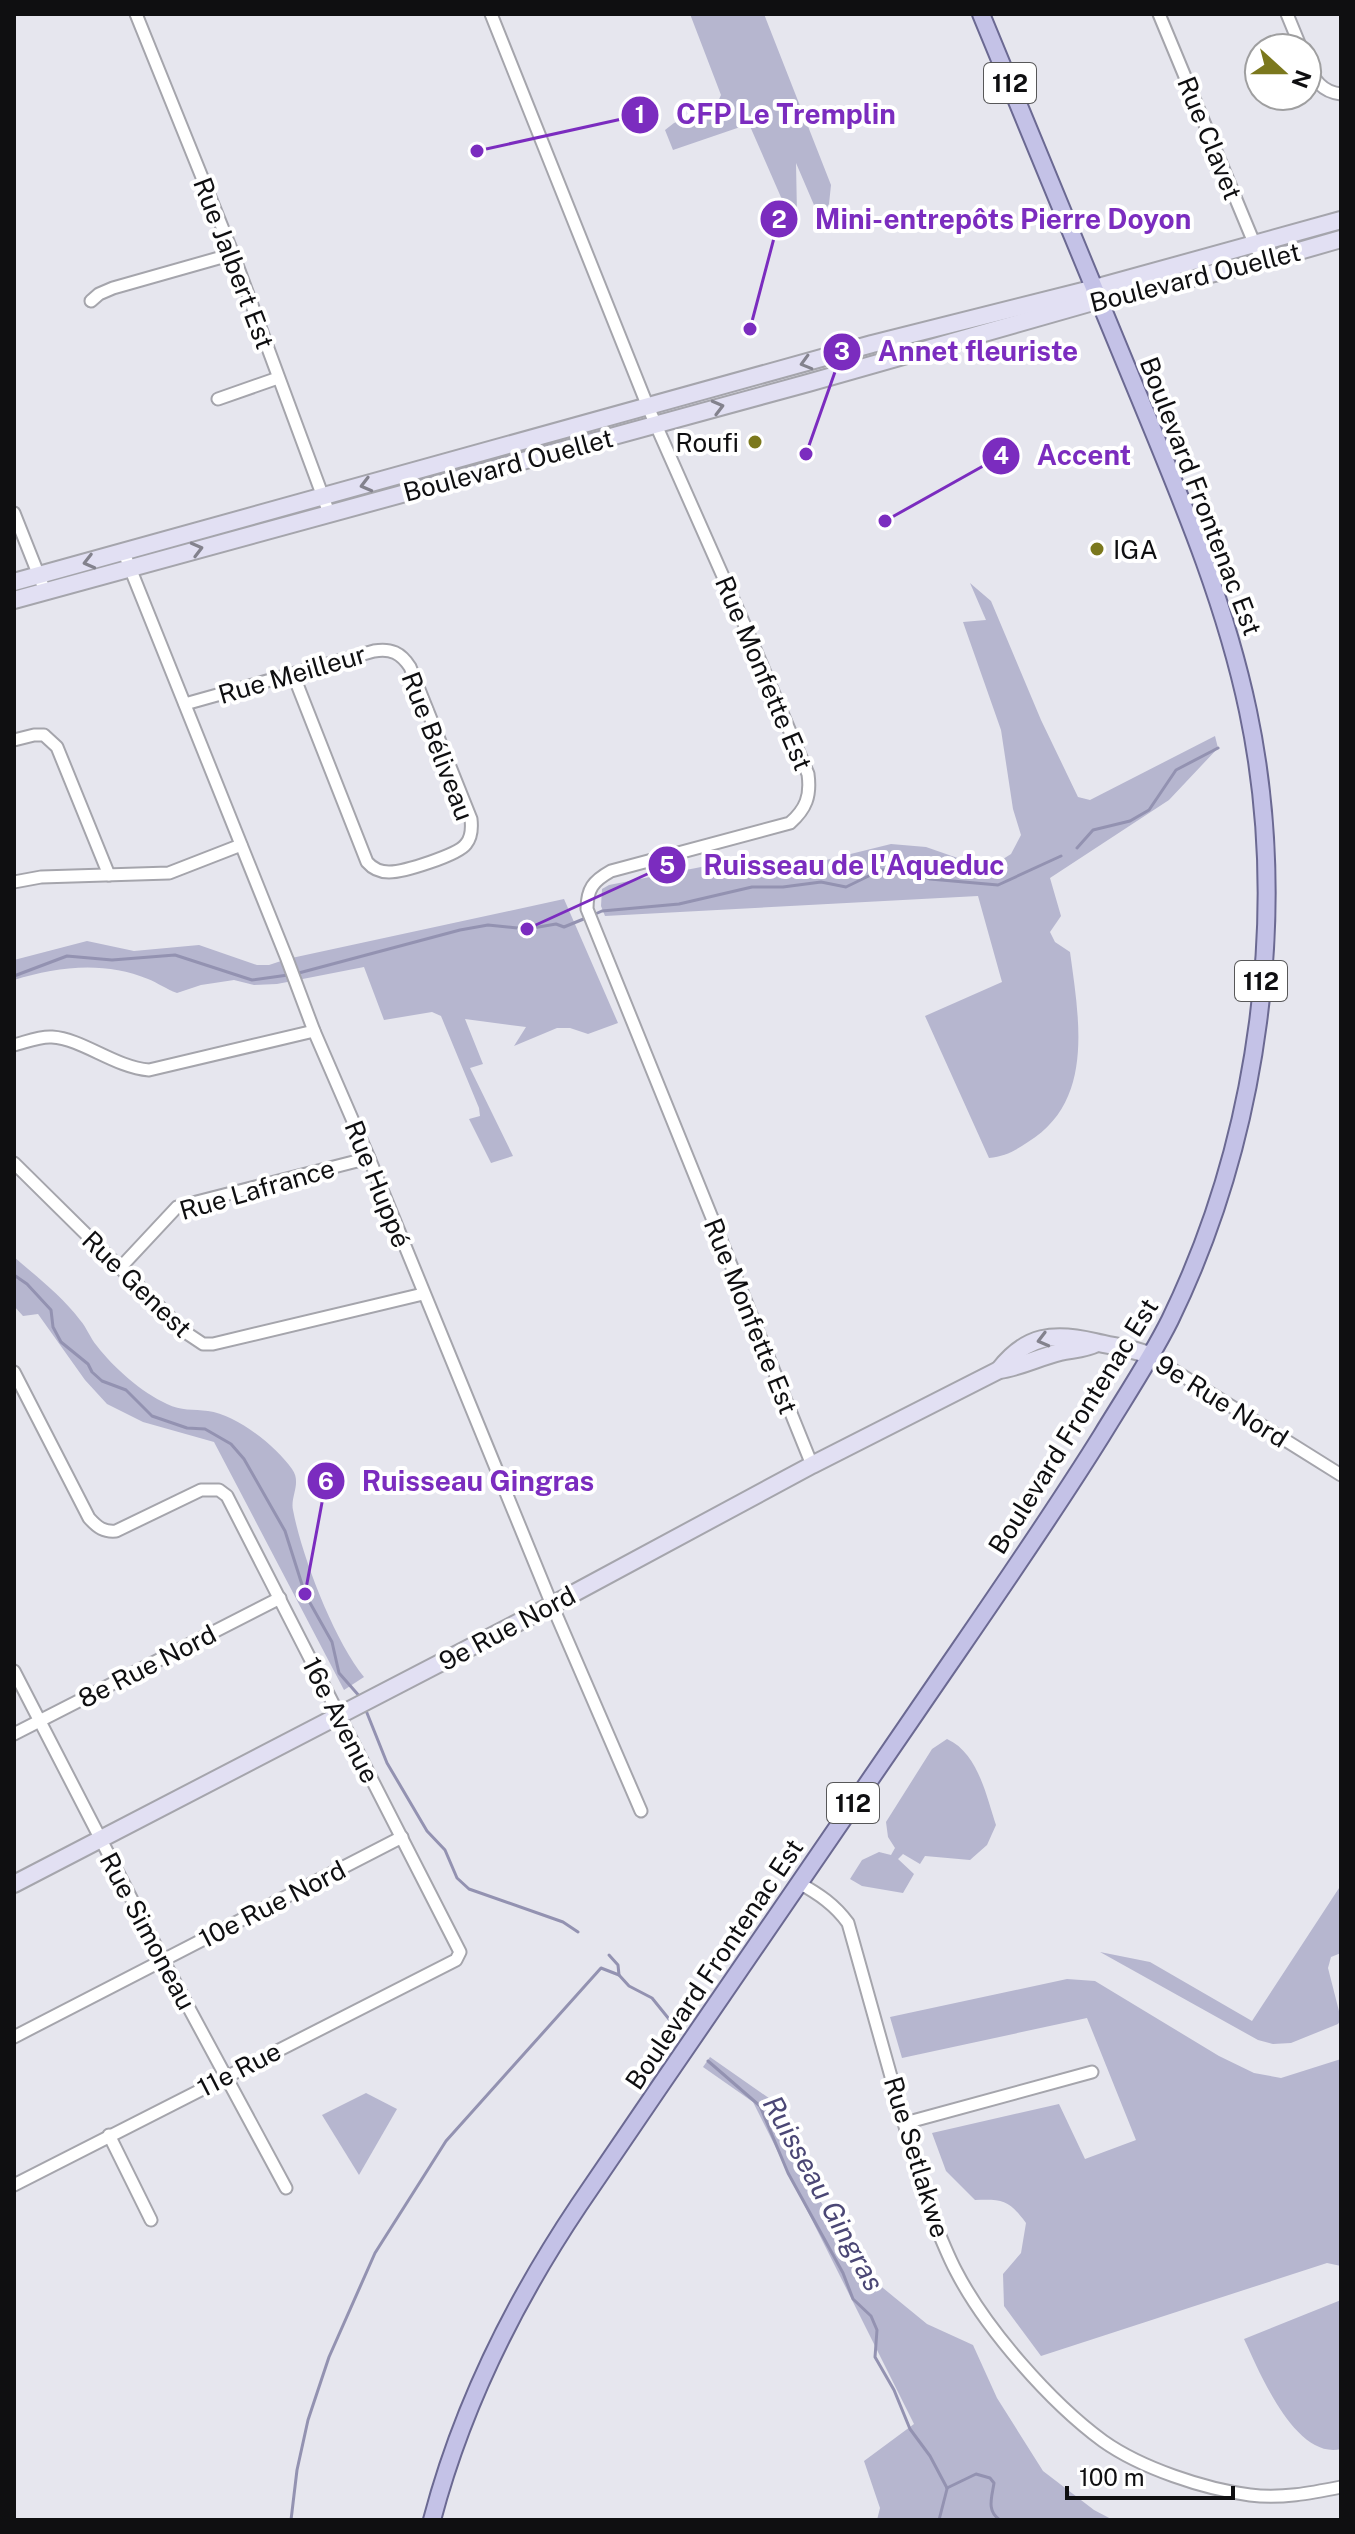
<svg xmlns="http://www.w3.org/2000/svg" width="1355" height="2534" font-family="'Public Sans',sans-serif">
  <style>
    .green { fill: #b6b6cf }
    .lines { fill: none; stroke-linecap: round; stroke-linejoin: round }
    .stream { stroke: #9392b1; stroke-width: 3 }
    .street-casing { stroke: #a5a5ac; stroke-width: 15 }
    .secondary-casing { stroke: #a5a5ac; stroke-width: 20 }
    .primary-casing { stroke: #6b6992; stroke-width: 20 }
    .street { stroke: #fff; stroke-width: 11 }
    .secondary { stroke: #e2e0f3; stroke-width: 16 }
    .primary { stroke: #c4c2e7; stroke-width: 16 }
    .oneway { stroke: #83828d }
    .poi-dot { fill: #7b781d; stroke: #fff; stroke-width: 3 }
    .labels { text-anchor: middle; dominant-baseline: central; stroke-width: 8; stroke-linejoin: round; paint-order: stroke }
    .shield { fill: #fff; stroke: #575758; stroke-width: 2 }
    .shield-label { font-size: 24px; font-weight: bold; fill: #0f0f11 }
    .street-label { font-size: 26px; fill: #0f0f11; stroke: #fff }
    .poi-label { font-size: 26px; fill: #0f0f11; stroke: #fff; text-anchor: end }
    .water-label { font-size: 28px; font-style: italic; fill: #4b4775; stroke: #fff }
    .leader { fill: none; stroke: #7b2cbf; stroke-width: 3 }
    .callout-dot { fill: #7b2cbf; stroke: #fff; stroke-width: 3 }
    .mark-label { font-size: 24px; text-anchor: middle; font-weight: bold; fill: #fff }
    .callout-label { font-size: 28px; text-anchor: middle; font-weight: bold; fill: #7b2cbf; stroke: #fff; stroke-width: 8; stroke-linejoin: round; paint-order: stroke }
  </style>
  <rect width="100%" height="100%" fill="#e6e6ee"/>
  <g class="green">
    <polygon points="690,14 764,14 831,185 829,204 820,219 796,163 797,214 787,211 749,124 673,150 665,130 674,123 715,108 721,95"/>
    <path d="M 970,583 L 991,601 L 1041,720 L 1078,797 L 1090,800 L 1215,736 L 1218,748 L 1169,800 L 1050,878 L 1061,916 L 1050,932 L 1055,942 L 1070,952 C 1079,1019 1095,1101 1028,1142 C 1015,1151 1005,1156 989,1158 L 925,1016 L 1002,982 L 978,896 L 605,916 L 601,906 L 602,889 L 609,885 L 737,860 L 783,867 L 814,863 L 891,844 L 926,847 L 972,863 L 992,866 L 1011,854 L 1021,835 L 1013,809 L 1001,730 L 963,622 L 986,620 Z"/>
    <path d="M 564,899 L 618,1023 L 588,1034 L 570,1028 L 557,1028 L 514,1046 L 526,1027 L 465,1019 L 483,1064 L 470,1068 L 513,1156 L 491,1163 L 469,1119 L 480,1116 L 479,1108 L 441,1016 L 432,1012 L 384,1020 L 364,967 L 277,984 L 254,985 L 234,980 L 201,985 L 177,993 C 166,989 158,983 148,979 C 105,961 58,966 14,980 L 14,960 L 87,941 L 134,951 L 199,945 L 257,965 L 269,965 L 287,959 Z"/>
    <path d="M 14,1257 C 37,1277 62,1296 80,1320 C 87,1328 90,1338 97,1346 C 114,1368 141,1392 167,1404 C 181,1411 193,1409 208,1411 C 237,1415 276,1446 292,1469 C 302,1483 290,1496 293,1510 C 302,1557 334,1640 364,1677 L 344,1690 L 214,1442 L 143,1422 L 107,1404 L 85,1380 L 38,1314 L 23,1316 L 14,1306 Z"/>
    <path d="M 947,1739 C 978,1753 986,1795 996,1825 L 987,1845 L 970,1860 L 925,1856 L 920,1864 L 903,1854 L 898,1859 L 914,1874 L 903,1893 L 862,1886 L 850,1879 L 862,1860 L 879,1852 L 891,1855 L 895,1848 L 888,1837 L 886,1822 L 932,1749 Z"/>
    <polygon points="1341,1885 1341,1953 1331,1957 1328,1968 1341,2019 1338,2024 1291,2043 1273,2044 1258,2040 1100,1952 1150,1962 1252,2021"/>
    <path d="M 1067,1979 L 1095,1981 L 1219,2056 L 1254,2073 L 1281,2078 L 1341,2059 L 1341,2266 L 1327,2263 L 1041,2356 L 1004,2306 L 1003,2274 L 1021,2253 L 1026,2223 C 1009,2200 1003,2199 975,2200 L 946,2171 L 932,2133 L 1059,2104 L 1085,2159 L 1136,2140 L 1087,2018 L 902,2058 L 890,2017 Z"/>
    <polygon points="710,2057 776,2103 817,2196 872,2279 927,2324 973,2345 997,2398 1043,2471 1094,2510 1113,2520 877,2520 880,2508 864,2461 914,2424 753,2102 703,2067"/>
    <polygon points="366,2093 397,2109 359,2175 322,2115"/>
    <path d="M 1341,2300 L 1341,2449 C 1295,2460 1259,2371 1244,2339 Z"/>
  </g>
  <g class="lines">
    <g class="stream">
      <polyline points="1077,848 1093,830 1130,821 1149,810 1176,770 1218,748"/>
      <polyline points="593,915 602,911 679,904 752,887 783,887 821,882 846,887 881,870 904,869 930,879 998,885 1061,856"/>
      <polyline points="295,974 460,930 488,925 527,929 556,924 564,927 586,918"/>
      <polyline points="14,976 67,956 112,960 175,955 252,980 288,975"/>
      <polyline points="14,1275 27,1284 51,1310 53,1327 61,1342 88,1364 92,1372 102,1381 126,1390 152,1416 187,1428 205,1429 231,1444 244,1459 285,1531 305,1594 332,1642 339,1673 361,1698"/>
      <polyline points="365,1708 387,1763 427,1831 445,1850 457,1878 469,1889 563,1922 578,1932"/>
      <polyline points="609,1955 618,1965 619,1975 629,1986 652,1998 673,2024"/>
      <polyline points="708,2061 760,2106 788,2173 843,2273 853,2299 871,2316 877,2330 875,2357 894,2390 910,2429 930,2456 947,2488"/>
      <path d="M 947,2488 L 976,2474 L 990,2478 L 994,2483 C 992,2497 986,2511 1000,2520"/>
      <polyline points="291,2520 297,2470 308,2420 329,2357 375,2253 446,2141 601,1968 619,1975"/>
      <polyline points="939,2520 947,2489"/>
    </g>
    <g class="street-casing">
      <g id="street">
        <polyline points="136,14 233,254 329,513"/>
        <path d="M 491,14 L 648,407 L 749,635 L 808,774 C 811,796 806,809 790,823 L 611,871 C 593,881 587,889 587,909 L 812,1465"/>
        <polyline points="1159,14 1257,250"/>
        <polyline points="1287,14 1301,48"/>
        <path d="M 1307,63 C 1314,80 1322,92 1341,94"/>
        <polyline points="91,301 99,294 113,288 233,254"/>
        <polyline points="218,399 278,378"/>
        <polyline points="14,513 45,591"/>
        <polyline points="124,553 287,959 314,1031 369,1158 552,1605 641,1811"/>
        <path d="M 185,704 L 374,651 C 391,648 401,653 410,667 L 471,819 C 472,828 472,837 466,844 C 458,855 404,872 389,872 C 380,872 373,869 367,862 L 293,674"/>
        <polyline points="14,740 34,735 44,735 57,747 109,875"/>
        <polyline points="14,882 41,877 169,873 241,845"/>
        <path d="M 14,1045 C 26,1042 40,1036 52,1037 C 83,1039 114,1067 149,1070 L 314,1031"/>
        <polyline points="14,1163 185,1332 203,1344 213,1344 423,1294"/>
        <polyline points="120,1268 177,1207 369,1158"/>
        <polyline points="1151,1356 1341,1475"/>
        <path d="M 14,1372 L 89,1518 C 98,1528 104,1532 116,1531 L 201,1490 L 219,1490 L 227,1496 L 460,1952 L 456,1960 L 14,2185"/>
        <polyline points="14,1671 163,1960 286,2188"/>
        <polyline points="14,1734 280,1598"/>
        <path d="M 799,1883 C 819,1894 835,1905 848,1923 L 925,2198 C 935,2223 944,2248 956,2271 C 986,2329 1050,2402 1103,2441 C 1141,2468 1204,2489 1250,2495 C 1281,2499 1311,2493 1341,2487"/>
        <polyline points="14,2037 402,1837"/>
        <polyline points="905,2123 1092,2072"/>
        <polyline points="109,2135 151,2220"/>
      </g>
    </g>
    <g class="secondary-casing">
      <g id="secondary">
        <polyline points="14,582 872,344 1095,288 1341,220"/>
        <polyline points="14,600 808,383 1100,300 1261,262 1341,239"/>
        <path d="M 999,1370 C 1026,1335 1054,1332 1095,1342 C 1115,1347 1132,1348 1151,1356"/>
        <path d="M 14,1884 L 552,1605 L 812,1465 L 999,1370 C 1021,1367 1039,1357 1060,1352 C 1074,1349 1085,1349 1097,1343"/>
      </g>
    </g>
    <g class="primary-casing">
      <path id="primary" d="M 432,2520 C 462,2406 514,2302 579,2205 C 689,2043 800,1882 911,1720 C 975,1626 1041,1533 1102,1435 C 1125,1397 1150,1360 1170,1320 C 1259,1137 1290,910 1248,711 C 1225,602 1182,501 1140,399 C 1088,270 1034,142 981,14"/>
    </g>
    <use href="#street" class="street"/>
    <use href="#secondary" class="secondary"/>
    <use href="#primary" class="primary"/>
  </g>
  <defs><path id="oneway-chevron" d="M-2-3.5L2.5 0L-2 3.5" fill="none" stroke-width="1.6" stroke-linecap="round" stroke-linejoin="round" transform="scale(2)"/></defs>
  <g class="oneway">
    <use href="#oneway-chevron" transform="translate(806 363) rotate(164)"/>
    <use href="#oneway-chevron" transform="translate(718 407) rotate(-15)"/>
    <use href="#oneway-chevron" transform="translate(366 485) rotate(165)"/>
    <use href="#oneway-chevron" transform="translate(197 549) rotate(-15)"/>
    <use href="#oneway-chevron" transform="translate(89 562) rotate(166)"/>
    <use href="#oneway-chevron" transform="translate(1043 1340) rotate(165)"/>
  </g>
  <g class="poi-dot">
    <circle cx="755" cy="442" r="8"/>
    <circle cx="1097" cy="549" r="8"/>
  </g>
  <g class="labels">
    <g class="shield">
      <rect x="984" y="63" width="52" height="40" rx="6"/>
      <rect x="1235" y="961" width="52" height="40" rx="6"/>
      <rect x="827" y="1783" width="52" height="40" rx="6"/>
    </g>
    <g class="shield-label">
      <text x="1010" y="83">112</text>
      <text x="1261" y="981">112</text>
      <text x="853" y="1803">112</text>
    </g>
    <g class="street-label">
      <text transform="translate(1210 138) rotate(68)">Rue Clavet</text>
      <text transform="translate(234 263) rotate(69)">Rue Jalbert Est</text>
      <text transform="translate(1195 277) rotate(-14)">Boulevard Ouellet</text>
      <text transform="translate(508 465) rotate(-15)">Boulevard Ouellet</text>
      <text transform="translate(1201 496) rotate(69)">Boulevard Frontenac Est</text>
      <text transform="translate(764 673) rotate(67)">Rue Monfette Est</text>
      <text transform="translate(292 674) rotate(-16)">Rue Meilleur</text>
      <text transform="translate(438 746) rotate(69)">Rue Béliveau</text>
      <text transform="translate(378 1184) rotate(68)">Rue Huppé</text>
      <text transform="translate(257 1189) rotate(-16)">Rue Lafrance</text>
      <text transform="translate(137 1284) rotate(44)">Rue Genest</text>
      <text transform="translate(751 1316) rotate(68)">Rue Monfette Est</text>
      <text transform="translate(1222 1401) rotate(32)">9e Rue Nord</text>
      <text transform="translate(1073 1426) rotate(-58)">Boulevard Frontenac Est</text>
      <text transform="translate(507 1628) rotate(-28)">9e Rue Nord</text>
      <text transform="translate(147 1666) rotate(-27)">8e Rue Nord</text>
      <text transform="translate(341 1720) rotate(63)">16e Avenue</text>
      <text transform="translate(272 1904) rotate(-27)">10e Rue Nord</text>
      <text transform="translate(148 1931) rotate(62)">Rue Simoneau</text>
      <text transform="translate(714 1964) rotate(-56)">Boulevard Frontenac Est</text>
      <text transform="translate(239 2069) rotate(-27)">11e Rue</text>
      <text transform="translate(917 2157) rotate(73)">Rue Setlakwe</text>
    </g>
    <g class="poi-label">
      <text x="739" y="442">Roufi</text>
      <text x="1113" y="549" text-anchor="start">IGA</text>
    </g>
    <g class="water-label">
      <text transform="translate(824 2193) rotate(61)">Ruisseau Gingras</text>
    </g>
  </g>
  <path class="leader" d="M477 151L640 115M750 329L779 219M806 454L842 352M885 521L1001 456M527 929L667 865M305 1594L326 1481"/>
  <g class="callout-dot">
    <circle cx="477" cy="151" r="8"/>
    <circle cx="750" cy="329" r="8"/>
    <circle cx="806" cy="454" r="8"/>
    <circle cx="885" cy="521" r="8"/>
    <circle cx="527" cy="929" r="8"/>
    <circle cx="305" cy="1594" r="8"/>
    <circle cx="640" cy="115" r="20"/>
    <circle cx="779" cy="219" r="20"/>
    <circle cx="842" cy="352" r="20"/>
    <circle cx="1001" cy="456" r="20"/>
    <circle cx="667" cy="865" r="20"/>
    <circle cx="326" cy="1481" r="20"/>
  </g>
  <g class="mark-label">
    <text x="640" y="123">1</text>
    <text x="779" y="228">2</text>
    <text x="842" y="360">3</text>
    <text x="1001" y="464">4</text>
    <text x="667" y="874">5</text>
    <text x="326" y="1490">6</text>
  </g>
  <g class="callout-label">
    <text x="786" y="124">CFP Le Tremplin</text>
    <text x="1003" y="229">Mini-entrepôts Pierre Doyon</text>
    <text x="978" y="361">Annet fleuriste</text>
    <text x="1084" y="465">Accent</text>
    <text x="854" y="875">Ruisseau de l'Aqueduc</text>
    <text x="478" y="1491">Ruisseau Gingras</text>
  </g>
  <rect width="1355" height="2534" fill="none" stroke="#0f0f11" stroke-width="32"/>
  <g transform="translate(1283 72) rotate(111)"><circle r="38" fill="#ffffff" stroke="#9f9fa0" stroke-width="2"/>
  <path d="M0-6L14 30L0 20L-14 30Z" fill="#7b781d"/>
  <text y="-12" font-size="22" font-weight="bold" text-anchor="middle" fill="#0f0f11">N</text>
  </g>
  <path d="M1067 2486v12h166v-12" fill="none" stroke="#0f0f11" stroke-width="4"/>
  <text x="1079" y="2486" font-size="24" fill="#0f0f11" stroke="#ffffff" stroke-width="6" paint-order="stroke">100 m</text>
</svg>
